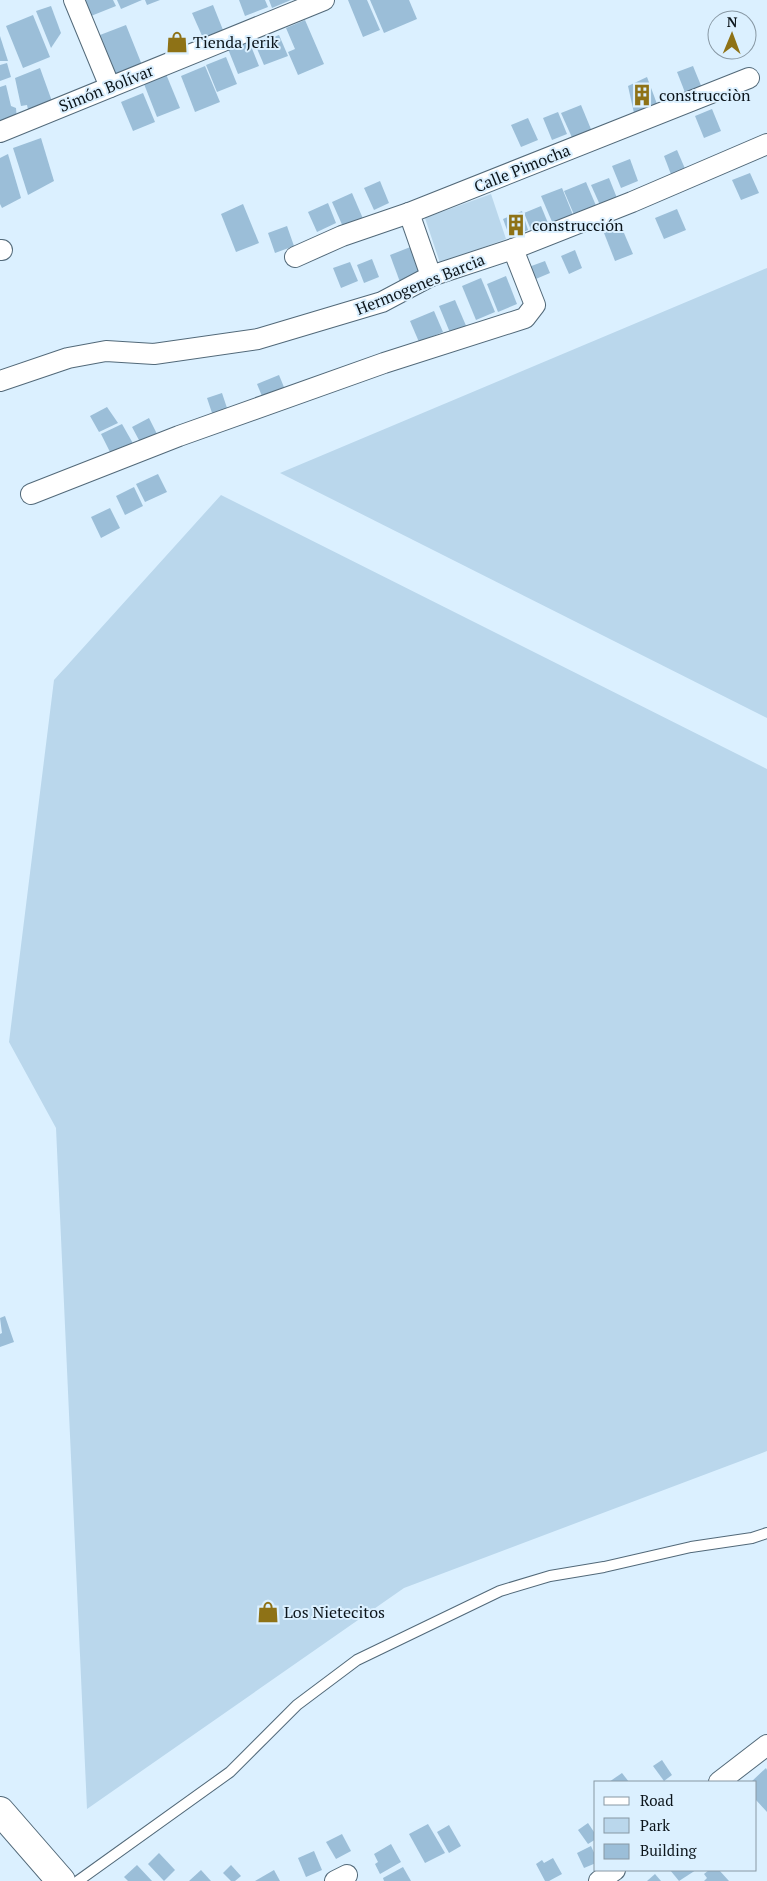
<svg xmlns="http://www.w3.org/2000/svg" width="767" height="1881" font-family="'PT Serif',serif">
  <style>
    .green { fill: #bad7ec }
    .building { fill: #9bbed8 }
    .lines { fill: none; stroke-linecap: round; stroke-linejoin: round }
    .lane-casing { stroke: #526979; stroke-width: 12 }
    .street-casing { stroke: #526979; stroke-width: 22 }
    .secondary-casing { stroke: #526979; stroke-width: 30 }
    .lane { stroke: #fff; stroke-width: 10 }
    .street { stroke: #fff; stroke-width: 20 }
    .secondary { stroke: #fff; stroke-width: 28 }
    .labels { text-anchor: middle; dominant-baseline: central; stroke-width: 4; stroke-linejoin: round; paint-order: stroke }
    .poi-label { font-size: 16px; fill: #0c151b; stroke: #dbf0ff; text-anchor: start }
    .street-label { font-size: 16px; fill: #0c151b; stroke: #dbf0ff }
  </style>
  <rect width="100%" height="100%" fill="#dbf0ff"/>
  <g class="green">
    <polygon points="491,194 506,239 440,263 425,218"/>
    <polygon points="767,268 767,718 280,473"/>
    <polygon points="221,495 767,769 767,1451 404,1588 87,1809 56,1128 9,1042 54,680"/>
  </g>
  <g class="building">
    <polygon points="85,0 113,0 116,6 91,16"/>
    <polygon points="117,0 142,0 121,9"/>
    <polygon points="145,0 160,0 147,5"/>
    <polygon points="239,0 265,0 268,7 245,16"/>
    <polygon points="269,0 291,0 272,8"/>
    <polygon points="348,0 367,0 380,30 363,37"/>
    <polygon points="370,0 409,0 417,19 384,33"/>
    <polygon points="213,5 223,30 203,38 192,13"/>
    <polygon points="51,6 61,33 51,48 36,11"/>
    <polygon points="33,15 50,57 23,68 6,26"/>
    <polygon points="305,20 324,64 298,75 288,52 295,49 286,28"/>
    <polygon points="126,25 142,65 116,75 100,35"/>
    <polygon points="279,35 288,56 264,65 255,44"/>
    <polygon points="0,36 8,61 0,61"/>
    <polygon points="249,41 259,66 238,74 228,49"/>
    <polygon points="226,57 237,84 217,92 206,65"/>
    <polygon points="7,63 11,77 0,81 0,65"/>
    <polygon points="205,66 220,102 195,112 181,76"/>
    <polygon points="693,66 702,88 686,95 677,72"/>
    <polygon points="40,68 53,104 29,114 27,105 21,106 15,78"/>
    <polygon points="166,74 180,108 157,117 144,84"/>
    <polygon points="647,77 657,104 634,113 628,86"/>
    <polygon points="6,85 11,106 16,108 17,120 0,126 0,87"/>
    <polygon points="143,93 155,122 133,131 121,102"/>
    <polygon points="581,105 593,134 574,142 561,113"/>
    <polygon points="712,109 721,131 704,138 695,116"/>
    <polygon points="558,112 567,134 552,140 543,118"/>
    <polygon points="528,118 538,140 521,147 511,125"/>
    <polygon points="41,138 54,181 28,195 13,148"/>
    <polygon points="677,150 686,171 672,177 664,156"/>
    <polygon points="8,154 21,198 2,208 0,204 0,158"/>
    <polygon points="630,159 638,181 621,188 612,166"/>
    <polygon points="750,173 759,193 741,200 732,180"/>
    <polygon points="609,178 617,198 600,205 591,185"/>
    <polygon points="380,181 389,203 374,210 364,188"/>
    <polygon points="586,182 597,208 575,217 564,191"/>
    <polygon points="562,188 573,215 553,224 541,196"/>
    <polygon points="352,193 364,221 344,229 332,202"/>
    <polygon points="328,203 336,223 317,232 308,212"/>
    <polygon points="243,204 259,243 236,252 221,214"/>
    <polygon points="541,206 548,223 531,230 524,213"/>
    <polygon points="677,209 686,230 664,239 655,218"/>
    <polygon points="522,211 528,230 510,238 503,219"/>
    <polygon points="287,226 294,246 275,253 268,233"/>
    <polygon points="621,226 633,254 615,261 604,233"/>
    <polygon points="413,246 424,274 400,282 390,255"/>
    <polygon points="575,250 582,268 569,274 561,256"/>
    <polygon points="372,259 379,277 364,283 357,265"/>
    <polygon points="545,261 550,273 531,281 526,268"/>
    <polygon points="350,262 358,281 341,288 333,268"/>
    <polygon points="506,276 517,304 498,312 487,284"/>
    <polygon points="481,278 495,312 476,320 462,286"/>
    <polygon points="455,300 467,328 451,335 439,306"/>
    <polygon points="434,311 443,332 419,342 410,321"/>
    <polygon points="279,375 286,392 264,401 257,384"/>
    <polygon points="222,393 228,411 213,416 207,398"/>
    <polygon points="107,407 118,423 99,432 90,416"/>
    <polygon points="149,418 157,434 140,442 132,427"/>
    <polygon points="122,424 135,447 113,458 101,434"/>
    <polygon points="158,474 167,492 145,502 136,484"/>
    <polygon points="134,487 143,506 125,515 116,496"/>
    <polygon points="110,508 120,528 101,538 91,517"/>
    <polygon points="5,1316 14,1342 0,1347 0,1334 2,1333 0,1318"/>
    <polygon points="662,1760 672,1775 664,1781 653,1766"/>
    <polygon points="766,1768 767,1770 767,1812 756,1800 756,1782 751,1782"/>
    <polygon points="622,1773 629,1782 609,1782"/>
    <polygon points="588,1823 596,1835 596,1839 588,1844 578,1830"/>
    <polygon points="428,1824 445,1853 425,1863 409,1834"/>
    <polygon points="449,1825 461,1846 449,1853 437,1832"/>
    <polygon points="342,1834 351,1851 336,1859 326,1842"/>
    <polygon points="391,1844 401,1862 380,1874 375,1864 378,1862 374,1854"/>
    <polygon points="591,1846 596,1857 596,1863 584,1868 577,1853"/>
    <polygon points="314,1851 322,1870 306,1877 298,1858"/>
    <polygon points="159,1853 175,1870 164,1881 148,1864"/>
    <polygon points="553,1858 562,1874 549,1881 545,1881 536,1864 542,1860 544,1863"/>
    <polygon points="137,1865 152,1881 128,1881 124,1877"/>
    <polygon points="231,1865 241,1876 235,1881 231,1881 223,1873"/>
    <polygon points="403,1867 411,1881 384,1881 383,1878"/>
    <polygon points="201,1870 211,1881 189,1881"/>
    <polygon points="274,1870 280,1881 255,1881"/>
    <polygon points="670,1870 696,1870 679,1881"/>
    <polygon points="709,1870 719,1870 729,1881 704,1881 707,1878 704,1874"/>
    <polygon points="655,1874 661,1881 647,1881"/>
  </g>
  <g class="lines">
    <g class="lane-casing">
      <polyline id="lane" points="78,1881 230,1772 297,1705 357,1660 500,1591 550,1576 604,1567 691,1547 752,1538 767,1533"/>
    </g>
    <g class="street-casing">
      <g id="street">
        <polyline points="74,0 110,87"/>
        <polyline points="0,132 324,0"/>
        <polyline points="409,213 431,276"/>
        <polyline points="0,250 2,250"/>
        <polyline points="295,257 342,236 409,213 749,78"/>
        <polyline points="0,381 68,358 106,351 154,354 258,339 382,302 431,276 513,249 632,202 767,144"/>
        <polyline points="31,494 179,436 384,363 525,318 535,305 513,249"/>
        <polyline points="719,1782 767,1745"/>
        <polyline points="335,1881 347,1875"/>
        <polyline points="599,1881 615,1870"/>
      </g>
    </g>
    <g class="secondary-casing">
      <polyline id="secondary" points="0,1811 61,1881"/>
    </g>
    <use href="#lane" class="lane"/>
    <use href="#street" class="street"/>
    <use href="#secondary" class="secondary"/>
  </g>
  <defs>
    <g id="shop-bare" transform="scale(1.725)"><path d="M-5-2.5h2.3a2.7 3.5 0 0 1 5.4 0H5L5.5 6h-11ZM-1.5-2.5h3a1.5 2.3 0 0 0-3 0Z" fill="#8e7216" stroke="#dbf0ff" stroke-width="2.5" paint-order="stroke"/></g>
    <g id="building-bare" transform="scale(1.725)"><path d="M-4-6H4V6H1V3H-1V6H-4ZM-2.5-4.3h1.7v1.8h-1.7ZM.8-4.3h1.7v1.8H.8ZM-2.5-1h1.7V.8h-1.7ZM.8-1h1.7V.8H.8Z" fill="#8e7216" stroke="#dbf0ff" stroke-width="2.5" paint-order="stroke"/></g>
  </defs>
  <g fill-rule="evenodd">
    <use href="#shop-bare" x="177" y="42"/>
    <use href="#building-bare" x="642" y="95"/>
    <use href="#building-bare" x="516" y="225"/>
    <use href="#shop-bare" x="268" y="1612"/>
  </g>
  <g class="labels">
    <g class="poi-label">
      <text x="193" y="42">Tienda Jerik</text>
      <text x="659" y="95">construcciòn</text>
      <text x="532" y="225">construcción</text>
      <text x="284" y="1612">Los Nietecitos</text>
    </g>
    <g class="street-label">
      <text transform="translate(106 88) rotate(-22)">Simón Bolívar</text>
      <text transform="translate(522 168) rotate(-22)">Calle Pimocha</text>
      <text transform="translate(420 284) rotate(-22)">Hermogenes Barcia</text>
    </g>
  </g>
  <rect x="594" y="1781" width="162" height="90" fill="#dbf0ff" stroke="#8898a4"/>
  <rect x="604" y="1797" width="25" height="8" fill="#ffffff" stroke="#8898a4"/>
  <text x="640" y="1806" font-size="15" fill="#0c151b">Road</text>
  <rect x="604" y="1818" width="25" height="15" fill="#bad7ec" stroke="#8898a4"/>
  <text x="640" y="1831" font-size="15" fill="#0c151b">Park</text>
  <rect x="604" y="1844" width="25" height="15" fill="#9bbed8" stroke="#8898a4"/>
  <text x="640" y="1856" font-size="15" fill="#0c151b">Building</text>
  <g transform="translate(732 35) rotate(1)"><circle r="24" fill="#dbf0ff" stroke="#8898a4"/>
  <path d="M0-4L9 19L0 12L-9 19Z" fill="#8e7216"/>
  <text y="-8" font-size="14" font-weight="bold" text-anchor="middle" fill="#0c151b">N</text>
  </g>
</svg>
